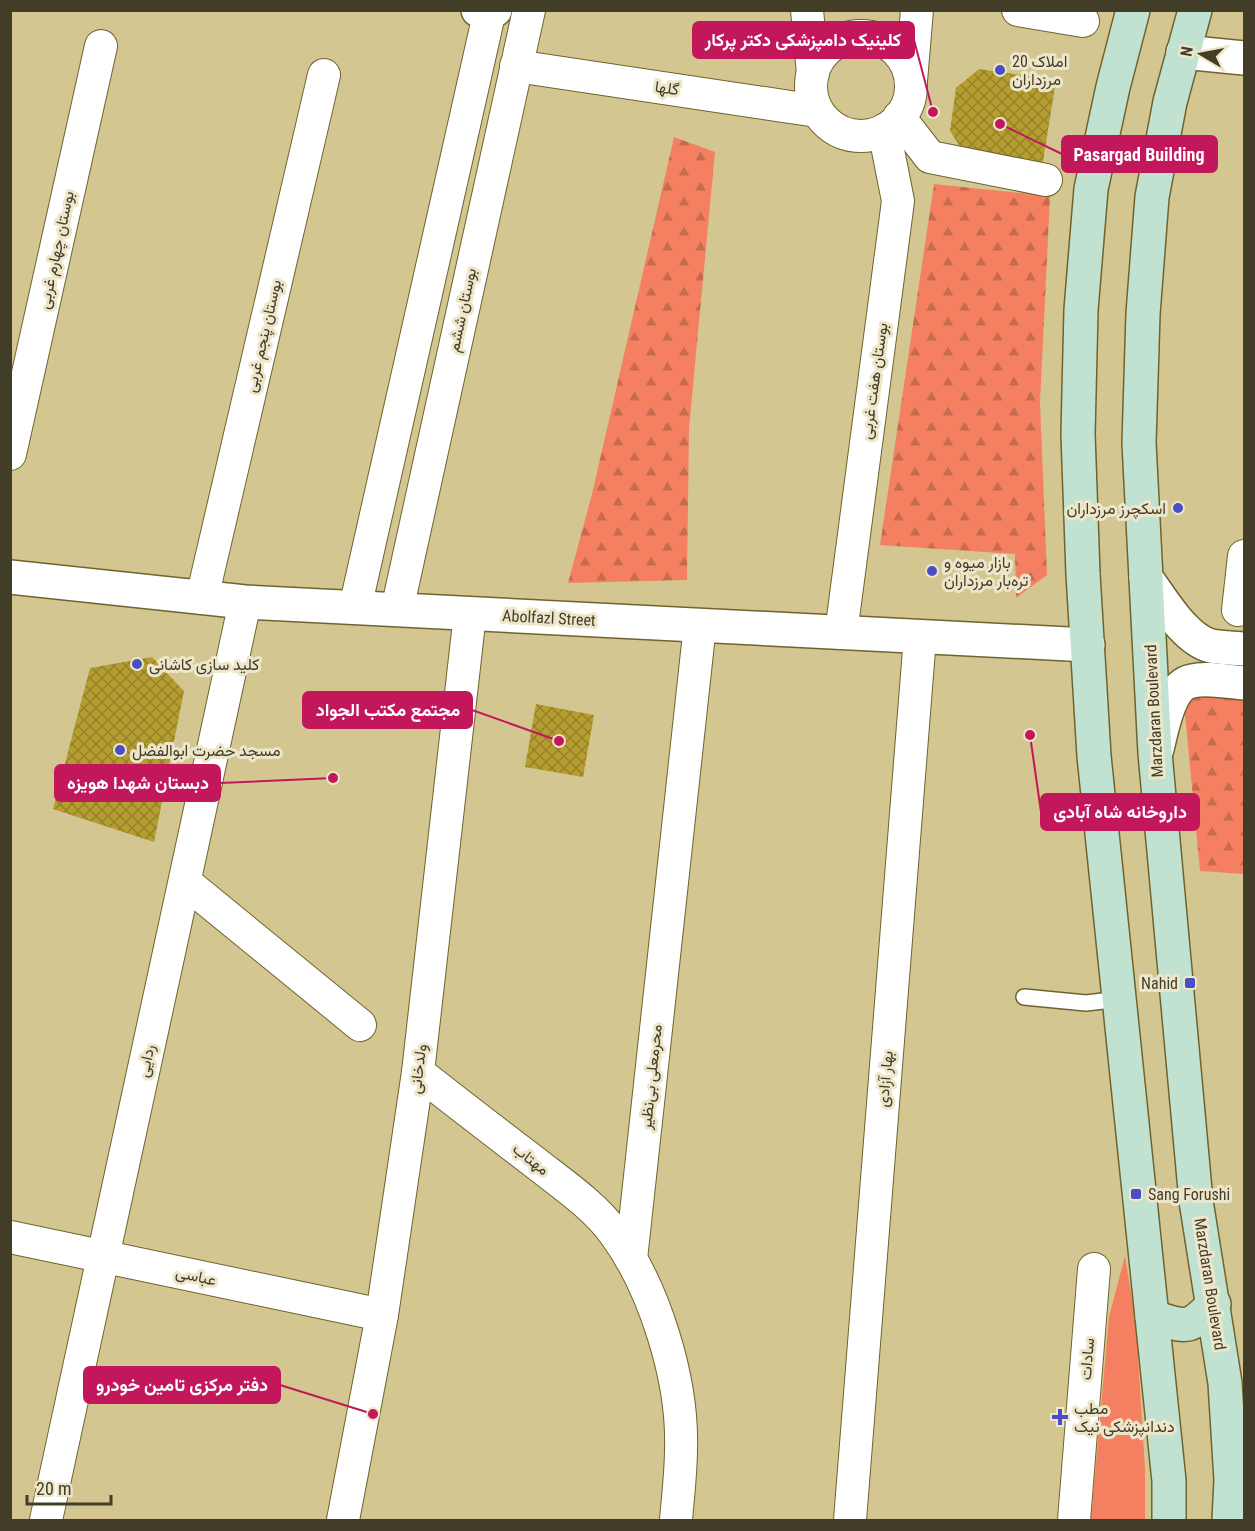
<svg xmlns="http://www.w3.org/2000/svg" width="1255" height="1531" font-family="'Roboto Condensed',Vazirmatn,sans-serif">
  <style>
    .green { fill: #f58061 }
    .forest { fill: url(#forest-firs) }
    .building { fill: url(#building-cross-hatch) }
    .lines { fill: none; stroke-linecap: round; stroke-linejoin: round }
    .service-casing { stroke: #6f632f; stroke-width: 18 }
    .minor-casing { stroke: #6f632f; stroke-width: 34 }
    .tertiary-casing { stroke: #6f632f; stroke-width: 36 }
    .secondary-casing { stroke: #6f632f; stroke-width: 36 }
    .service { stroke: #fff; stroke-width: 15 }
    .minor { stroke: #fff; stroke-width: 32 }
    .tertiary { stroke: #fff; stroke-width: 33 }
    .secondary { stroke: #c1e2d1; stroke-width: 33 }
    .poi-dot { fill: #4a4ec4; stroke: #ede6cb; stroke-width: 2 }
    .labels { text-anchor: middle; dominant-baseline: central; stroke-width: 6; stroke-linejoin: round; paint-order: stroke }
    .poi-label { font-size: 16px; fill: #423d27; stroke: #ede6cb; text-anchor: start }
    .street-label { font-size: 16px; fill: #423d27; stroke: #ede6cb }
    .leader { fill: none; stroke: #c2185b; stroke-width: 2 }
    .callout-dot { fill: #c2185b; stroke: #ede6cb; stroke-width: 2 }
    .callout { fill: #c2185b; stroke: #c2185b; stroke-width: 2 }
    .callout-label { font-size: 18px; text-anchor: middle; font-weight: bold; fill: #fff }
  </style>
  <defs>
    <pattern id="forest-firs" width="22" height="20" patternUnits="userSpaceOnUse" patternTransform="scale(1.5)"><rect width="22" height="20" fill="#f58061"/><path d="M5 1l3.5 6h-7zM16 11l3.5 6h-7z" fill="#c86a50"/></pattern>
    <pattern id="building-cross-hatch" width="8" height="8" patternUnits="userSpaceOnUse" patternTransform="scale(1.5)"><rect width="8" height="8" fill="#b59d30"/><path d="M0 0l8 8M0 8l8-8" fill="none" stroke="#958129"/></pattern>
  </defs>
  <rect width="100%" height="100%" fill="#d3c690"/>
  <polygon class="green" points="1125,1256 1136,1324 1145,1469 1145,1520 1091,1520 1109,1317"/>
  <g class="forest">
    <polygon points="674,137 715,152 689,428 687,580 568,583 592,494"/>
    <polygon points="934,184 1050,196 1040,403 1047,575 1016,598 1015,554 880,545"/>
    <polygon points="1203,695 1244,700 1244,874 1200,871 1184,704"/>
  </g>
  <g class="building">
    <polygon points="979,69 1056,80 1042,168 965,154 950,131 956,88"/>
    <polygon points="152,657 184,691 154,842 53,809 90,668"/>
    <polygon points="536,704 594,715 583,777 525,767"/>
  </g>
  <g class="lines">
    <g class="service-casing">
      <polyline id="service" points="1024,997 1086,1003 1120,999"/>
    </g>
    <g class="minor-casing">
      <g id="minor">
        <polyline points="807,10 813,73"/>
        <polyline points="1018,10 1083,21"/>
        <circle cx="861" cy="86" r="50"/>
        <polyline points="516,66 817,111"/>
        <polyline points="911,81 917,10"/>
        <polyline points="899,117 930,157 1046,180"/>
        <polyline points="10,454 101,46"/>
        <polyline points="202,598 324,75"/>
        <polyline points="355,608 490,10"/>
        <polyline points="397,610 529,10"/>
        <polyline points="1238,610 1244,556"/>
        <polyline points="841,633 898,201 884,130"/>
        <polyline points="185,882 360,1025"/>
        <path d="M 418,1072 C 456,1102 495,1132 533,1161 C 561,1183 594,1205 615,1234 C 655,1289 683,1380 681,1448 C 681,1472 678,1496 676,1520"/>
        <polyline points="10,1237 382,1315"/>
        <polyline points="631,1259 700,625"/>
        <polyline points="46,1520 245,602"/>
        <polyline points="343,1520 382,1315 418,1072 470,614"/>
        <polyline points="850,1520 920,637"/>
        <polyline points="1074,1520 1094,1269"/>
      </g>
    </g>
    <g class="tertiary-casing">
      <g id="tertiary">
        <polyline points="478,10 489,13 495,10"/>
        <polyline points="1183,52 1244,58"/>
        <polyline points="10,577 245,602 1088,645"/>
        <path d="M 1146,578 C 1162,599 1184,639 1211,646 C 1222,648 1234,648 1244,649"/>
        <path d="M 1157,749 C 1162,729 1169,685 1192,681 C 1208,677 1228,682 1244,683"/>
      </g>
    </g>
    <g class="secondary-casing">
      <g id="secondary">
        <polyline points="1133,10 1113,87 1091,189 1081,310 1078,434 1083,574 1094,756 1169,1481 1169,1520"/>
        <polyline points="1195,10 1170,102 1152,197 1143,314 1139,443 1155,753 1196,1201 1225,1383 1231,1480 1229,1520"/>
        <path d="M 1152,1317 C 1188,1327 1187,1331 1214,1304"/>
      </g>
    </g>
    <use href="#service" class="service"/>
    <use href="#minor" class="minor"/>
    <use href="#tertiary" class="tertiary"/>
    <use href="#secondary" class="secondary"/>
  </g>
  <g class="poi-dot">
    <circle cx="1000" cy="70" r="6"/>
    <circle cx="1178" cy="508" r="6"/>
    <circle cx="932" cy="571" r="6"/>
    <circle cx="137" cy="664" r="6"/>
    <circle cx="120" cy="750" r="6"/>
    <rect x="1184" y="977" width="12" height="12" rx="3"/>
    <rect x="1130" y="1188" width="12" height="12" rx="3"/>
    <path d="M1057 1408h6v6h6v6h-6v6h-6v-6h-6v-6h6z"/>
  </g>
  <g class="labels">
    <g class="poi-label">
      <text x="1012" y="61">املاک 20<tspan x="1012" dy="18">مرزداران</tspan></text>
      <text x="1166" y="508" text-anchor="end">اسکچرز مرزداران</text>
      <text x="944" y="562">بازار میوه و<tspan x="944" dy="18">تره‌بار مرزداران</tspan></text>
      <text x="149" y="664">کلید سازی کاشانی</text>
      <text x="132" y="750">مسجد حضرت ابوالفضل</text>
      <text x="1178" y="983" text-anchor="end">Nahid</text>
      <text x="1148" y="1194">Sang Forushi</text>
      <text x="1074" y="1408">مطب<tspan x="1074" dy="18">دندانپزشکی نیک</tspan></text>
    </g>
    <g class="street-label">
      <text transform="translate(667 88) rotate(8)">گلها</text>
      <text transform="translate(56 250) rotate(-78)">بوستان چهارم غربی</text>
      <text transform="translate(462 310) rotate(-78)">بوستان ششم</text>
      <text transform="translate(263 336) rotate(-77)">بوستان پنجم غربی</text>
      <text transform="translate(874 381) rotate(-82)">بوستان هفت غربی</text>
      <text transform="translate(549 618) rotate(3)">Abolfazl Street</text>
      <text transform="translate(1154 711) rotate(-93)">Marzdaran Boulevard</text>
      <text transform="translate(146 1061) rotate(-78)">ردایی</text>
      <text transform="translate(418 1069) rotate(-83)">ولدخانی</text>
      <text transform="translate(651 1077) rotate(-84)">محرمعلی بی‌نظیر</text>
      <text transform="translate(885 1079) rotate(-85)">بهار آزادی</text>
      <text transform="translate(531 1159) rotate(38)">مهتاب</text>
      <text transform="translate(196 1276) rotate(12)">عباسی</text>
      <text transform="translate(1210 1284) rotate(81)">Marzdaran Boulevard</text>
      <text transform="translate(1087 1359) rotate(-85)">سادات</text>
    </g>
  </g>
  <path class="leader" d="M933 112L914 40M1000 124L1062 154M559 741L472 710M333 778L220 783M1030 735L1041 812M373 1414L280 1385"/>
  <g class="callout-dot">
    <circle cx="933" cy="112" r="6"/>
    <circle cx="1000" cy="124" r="6"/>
    <circle cx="559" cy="741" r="6"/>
    <circle cx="333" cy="778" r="6"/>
    <circle cx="1030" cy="735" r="6"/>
    <circle cx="373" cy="1414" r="6"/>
  </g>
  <g class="callout">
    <rect x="693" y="22" width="221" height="36" rx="6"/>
    <rect x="1062" y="136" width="155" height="36" rx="6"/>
    <rect x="303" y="692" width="169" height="36" rx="6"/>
    <rect x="55" y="765" width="165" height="36" rx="6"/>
    <rect x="1041" y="794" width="158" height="36" rx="6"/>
    <rect x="84" y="1367" width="196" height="36" rx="6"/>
  </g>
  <g class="callout-label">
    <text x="803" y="46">کلینیک دامپزشکی دکتر پرکار</text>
    <text x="1139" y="161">Pasargad Building</text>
    <text x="388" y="716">مجتمع مکتب الجواد</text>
    <text x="138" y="789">دبستان شهدا هویزه</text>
    <text x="1120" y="818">داروخانه شاه آبادی</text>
    <text x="182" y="1391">دفتر مرکزی تامین خودرو</text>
  </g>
  <rect width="1255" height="1531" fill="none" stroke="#423d27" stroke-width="24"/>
  <g transform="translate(1201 54) rotate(280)" stroke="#ede6cb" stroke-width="4.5" paint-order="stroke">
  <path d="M0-4.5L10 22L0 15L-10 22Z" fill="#423d27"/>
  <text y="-9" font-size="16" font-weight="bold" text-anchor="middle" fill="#423d27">N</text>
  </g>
  <path d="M27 1495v9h84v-9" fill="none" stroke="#423d27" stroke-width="3"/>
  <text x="36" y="1495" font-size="18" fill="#423d27" stroke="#ede6cb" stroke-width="4.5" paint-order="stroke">20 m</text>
</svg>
